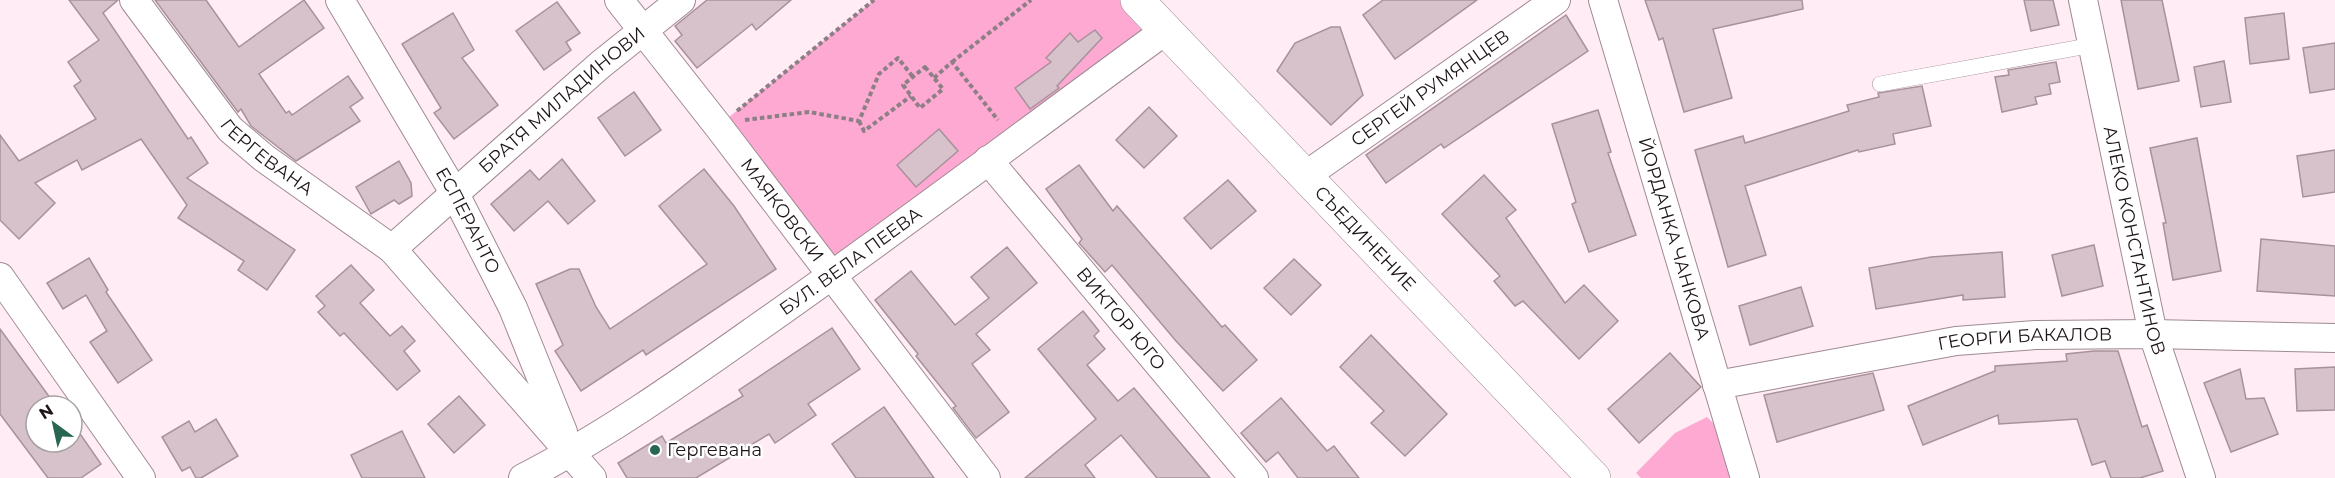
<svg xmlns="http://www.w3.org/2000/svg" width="2335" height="478" font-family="Montserrat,sans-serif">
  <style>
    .green { fill: #fda9d2 }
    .building { fill: #d7c1ca; stroke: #a7929b; stroke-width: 1.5 }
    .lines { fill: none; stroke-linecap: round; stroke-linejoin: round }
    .service-casing { stroke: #9f8a93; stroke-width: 16 }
    .minor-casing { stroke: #9f8a93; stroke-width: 30 }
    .tertiary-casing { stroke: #9f8a93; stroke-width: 34 }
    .path { stroke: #8c7f85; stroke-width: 4; stroke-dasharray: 4.5 3; stroke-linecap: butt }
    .service { stroke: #fff; stroke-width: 15 }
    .minor { stroke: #fff; stroke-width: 28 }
    .tertiary { stroke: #fff; stroke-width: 33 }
    .poi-dot { fill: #286552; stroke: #fff; stroke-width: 2 }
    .labels { text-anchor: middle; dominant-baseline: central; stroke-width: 5; stroke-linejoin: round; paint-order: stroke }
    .street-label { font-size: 18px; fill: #1d1519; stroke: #fff }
    .poi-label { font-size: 18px; fill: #1d1519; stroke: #fff; text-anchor: start }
  </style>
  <rect width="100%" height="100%" fill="#ffecf4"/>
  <g class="green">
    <polygon points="874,0 1137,0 1166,30 856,259 819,261 718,126"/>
    <polygon points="1707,417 1716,426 1734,478 1641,478 1636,473 1675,433"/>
  </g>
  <g class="building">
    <polygon points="69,0 118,0 103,13 188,139 191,137 208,163 187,178 295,250 267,290 238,270 244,261 178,218 187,205 141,139 82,170 77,160 35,183 55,203 19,239 0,220 0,135 19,161 96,119 74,86 81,81 68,62 99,40"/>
    <polygon points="155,0 206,0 239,47 304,0 324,28 259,74 286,113 289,111 292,115 348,76 363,98 350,107 360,121 296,161 251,126 241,109 238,112"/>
    <polygon points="707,0 791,0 756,30 752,24 697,68 675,41 682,35 675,26"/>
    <polygon points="1383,0 1477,0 1395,59 1363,15"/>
    <polygon points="1645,0 1802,0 1803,9 1713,29 1732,98 1684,112 1663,38 1659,40"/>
    <polygon points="2024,0 2053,0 2059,25 2031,31"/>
    <polygon points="2121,0 2162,0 2179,81 2138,89"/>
    <polygon points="557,2 580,33 566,42 571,50 544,70 516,31"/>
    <polygon points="453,13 474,50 462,58 498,105 454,139 434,113 441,108 402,44"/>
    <polygon points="2284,13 2289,59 2250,64 2245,18"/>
    <polygon points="1566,15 1588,51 1444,148 1441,144 1386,183 1366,155"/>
    <polygon points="1331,27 1340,27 1363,95 1331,125 1277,71 1295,43"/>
    <polygon points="1095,30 1102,38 1057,86 1059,88 1030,109 1015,88 1051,62 1046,58 1070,33 1078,42"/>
    <polygon points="2335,43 2335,89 2310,93 2303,48"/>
    <polygon points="2224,61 2231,102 2201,107 2194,67"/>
    <polygon points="2056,62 2060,82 2049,84 2051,94 2035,97 2037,104 2002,112 1995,77 2009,75 2008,70"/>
    <polygon points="1922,86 1931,126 1893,134 1895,144 1859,152 1858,150 1745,186 1766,255 1728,267 1695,150 1743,136 1745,143 1849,111 1847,105 1879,97 1878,93"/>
    <polygon points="634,92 661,130 625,156 598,118"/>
    <polygon points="1149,107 1177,136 1144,168 1116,140"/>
    <polygon points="1598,110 1611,152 1608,153 1636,235 1589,252 1572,204 1576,202 1552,124"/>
    <polygon points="939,129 958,151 916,187 897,165"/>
    <polygon points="2197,138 2221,271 2173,280 2163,223 2166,223 2150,148"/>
    <polygon points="2335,150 2335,192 2303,197 2297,156"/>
    <polygon points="562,159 595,201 568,224 548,201 514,231 491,204 530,170 539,180"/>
    <polygon points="399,161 411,183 412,196 399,204 394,200 371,214 356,187"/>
    <polygon points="1079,165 1113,211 1117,206 1222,327 1225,325 1257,360 1223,391 1176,341 1112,265 1105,272 1079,243 1082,239 1046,189"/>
    <polygon points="704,169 734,206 776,269 646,355 643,350 581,391 555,351 563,345 536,284 570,269 579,269 596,307 610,329 707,264 659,206"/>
    <polygon points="1484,175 1516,210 1506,218 1565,303 1584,285 1618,321 1579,359 1523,301 1515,306 1494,281 1500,276 1442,214"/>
    <polygon points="1228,180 1256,211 1211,249 1184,218"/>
    <polygon points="2261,239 2335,246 2335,296 2257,291"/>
    <polygon points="2094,245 2103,286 2062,296 2052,255"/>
    <polygon points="1007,247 1037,283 976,334 990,350 972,364 1009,412 976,438 953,408 956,406 916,356 918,354 875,300 911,271 955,325 989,298 971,277"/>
    <polygon points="2002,252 2005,297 1963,300 1963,295 1876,309 1869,268 1931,257"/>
    <polygon points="89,258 108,290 106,292 152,360 118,383 90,342 107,331 86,295 63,309 47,283"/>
    <polygon points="1294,259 1321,285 1291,315 1264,288"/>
    <polygon points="351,265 374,290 360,303 390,336 402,326 415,341 404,351 420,371 397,390 344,333 340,336 318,312 325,306 316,296"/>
    <polygon points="1801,287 1813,326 1750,345 1739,306"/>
    <polygon points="1083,311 1099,331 1094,336 1105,349 1087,365 1118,401 1134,388 1210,478 1157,478 1121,435 1085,465 1095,478 1025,478 1096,419 1038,349"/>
    <polygon points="832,328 860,369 808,404 816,415 775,443 769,434 696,478 627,478 618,463 662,436 666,443 743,396 739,390"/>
    <polygon points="0,329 56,406 36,406 36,442 72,442 74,425 101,464 81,478 48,478 0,414"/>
    <polygon points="1371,335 1447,414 1405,456 1371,423 1384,411 1340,367"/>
    <polygon points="2094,351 2118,351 2142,427 2147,425 2163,471 2140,478 2111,478 2105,461 2092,465 2077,419 1999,424 1998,415 1923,445 1908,406 1995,371 1995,366 2067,361 2066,354"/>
    <polygon points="1670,353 1701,387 1639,443 1608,409"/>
    <polygon points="2335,367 2335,410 2297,411 2295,369"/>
    <polygon points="2240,369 2246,399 2264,398 2278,434 2231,452 2204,383"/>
    <polygon points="1873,373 1884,410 1777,442 1764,395"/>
    <polygon points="459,396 485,425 454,453 428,424"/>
    <polygon points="1281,398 1327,451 1334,446 1359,478 1298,478 1278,452 1266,462 1241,433"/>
    <polygon points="884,407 934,478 856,478 832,444"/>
    <polygon points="216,419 238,456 201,478 196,478 190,467 182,471 162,437 189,421 195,432"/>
    <polygon points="402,431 425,478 362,478 351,455"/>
  </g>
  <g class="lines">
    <g class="service-casing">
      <polyline id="service" points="1880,84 2093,45"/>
    </g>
    <g class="minor-casing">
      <g id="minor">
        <path id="s1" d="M 134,0 L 230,129 L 264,158 L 392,249 L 592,478"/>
        <path id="s2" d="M 340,0 L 455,194 L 513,308 L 563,432"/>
        <path id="s3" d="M 619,0 L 718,126 L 986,478"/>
        <path id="s4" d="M 1603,0 L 1745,478"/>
        <path id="s5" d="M 2083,0 L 2153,334 L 2201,478"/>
        <path id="s6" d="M 988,160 L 1254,478"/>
        <path id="s7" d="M 1305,176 L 1556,0"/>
        <path id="s8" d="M 392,249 L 600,65 L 681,0"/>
        <polyline points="0,277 141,478"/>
        <path id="s9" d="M 1717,385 L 1956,341 L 2036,335 L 2153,334 L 2335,338"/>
        <path id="s10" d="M 523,478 C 605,436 681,382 756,329 C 895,232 1030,129 1166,30"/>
      </g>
    </g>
    <g class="tertiary-casing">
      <g id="tertiary">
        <path id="s11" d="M 1137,0 L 1594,478"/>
      </g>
    </g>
    <g class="path">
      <polyline points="952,62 1031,0"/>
      <polygon points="925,67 943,89 920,108 903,85"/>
      <polyline points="934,78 952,62 998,120"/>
      <polyline points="737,111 874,0"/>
      <polyline points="745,120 809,112 859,121 879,74 898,58 913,77"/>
      <polyline points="859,121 864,131 911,96"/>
    </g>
    <use href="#service" class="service"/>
    <use href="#minor" class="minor"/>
    <use href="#tertiary" class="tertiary"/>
  </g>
  <circle class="poi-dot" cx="655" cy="450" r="6"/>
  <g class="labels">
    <g class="street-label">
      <text stroke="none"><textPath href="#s7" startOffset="153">СЕРГЕЙ РУМЯНЦЕВ</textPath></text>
      <text stroke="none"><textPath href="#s8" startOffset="226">БРАТЯ МИЛАДИНОВИ</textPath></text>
      <text stroke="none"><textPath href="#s1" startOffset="207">ГЕРГЕВАНА</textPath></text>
      <text stroke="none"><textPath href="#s3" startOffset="266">МАЯКОВСКИ</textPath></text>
      <text stroke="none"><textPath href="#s2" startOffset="255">ЕСПЕРАНТО</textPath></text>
      <text stroke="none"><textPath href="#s11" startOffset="330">СЪЕДИНЕНИЕ</textPath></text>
      <text stroke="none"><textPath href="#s4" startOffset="249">ЙОРДАНКА ЧАНКОВА</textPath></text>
      <text stroke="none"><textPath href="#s5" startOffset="246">АЛЕКО КОНСТАНТИНОВ</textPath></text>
      <text stroke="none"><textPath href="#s10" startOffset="393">БУЛ. ВЕЛА ПЕЕВА</textPath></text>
      <text stroke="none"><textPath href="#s6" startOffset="207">ВИКТОР ЮГО</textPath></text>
      <text stroke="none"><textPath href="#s9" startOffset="312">ГЕОРГИ БАКАЛОВ</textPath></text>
    </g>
    <g class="poi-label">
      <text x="667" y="450">Гергевана</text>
    </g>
  </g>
  <g transform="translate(54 424) rotate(327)"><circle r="28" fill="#ffffff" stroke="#a5a1a3" stroke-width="1.5"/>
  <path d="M0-4.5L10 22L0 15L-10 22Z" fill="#286552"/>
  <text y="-9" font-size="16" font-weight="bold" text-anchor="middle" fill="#1d1519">N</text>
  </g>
</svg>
